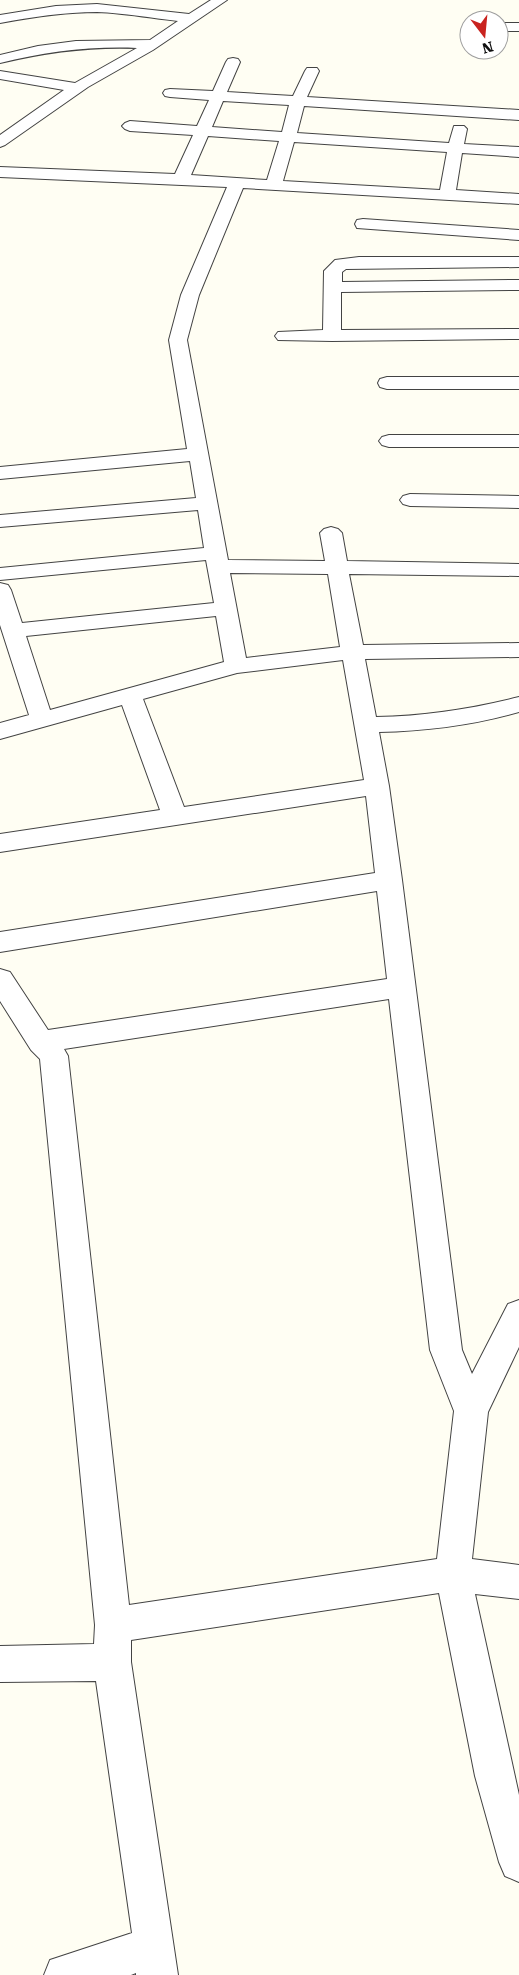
<svg xmlns="http://www.w3.org/2000/svg" width="519" height="1975" font-family="'Roboto Serif',serif">
  <style>
    .lines { fill: none; stroke-linecap: round; stroke-linejoin: round }
    .minor-casing { stroke: #434343; stroke-width: 2 }
    .minor { fill: #fff; fill-rule: evenodd }
  </style>
  <rect width="100%" height="100%" fill="#fffef3"/>
  <g class="lines">
    <g class="minor-casing">
      <g id="minor">
        <path d="M 211,0 L 227,0 L 153,50 L 88,87 L 5,145 L 0,147 L 0,135 L 64,90 L 0,79 L 0,71 L 75,83 L 137,48 C 90,46 45,52 0,63 L 0,55 L 38,46 L 76,41 L 150,40 L 178,21 C 151,18 124,13 97,12 C 64,12 32,17 0,23 L 0,15 L 56,6 L 97,4 L 189,14 Z"/>
        <rect x="499" y="23" width="20" height="8"/>
        <path d="M 233,58 L 238,59 L 240,62 L 227,92 L 293,96 L 305,71 L 307,68 L 317,68 L 319,71 L 307,97 L 519,110 L 519,120 L 304,106 L 297,133 L 449,143 L 454,126 L 464,126 L 467,129 L 464,144 L 519,147 L 519,157 L 462,153 L 456,190 L 519,194 L 519,204 L 243,188 L 199,295 L 187,340 L 228,560 L 325,561 L 320,533 L 324,529 L 331,527 L 338,529 L 342,533 L 347,561 L 519,564 L 519,576 L 349,574 L 363,645 L 519,643 L 519,657 L 365,659 L 376,717 C 426,716 471,709 519,697 L 519,712 C 473,725 427,731 379,732 L 389,786 L 402,880 L 462,1350 L 472,1374 L 508,1304 L 519,1300 L 519,1347 L 488,1412 L 472,1559 L 519,1565 L 519,1599 L 475,1594 L 519,1795 L 519,1882 L 505,1876 L 499,1862 L 475,1776 L 439,1593 L 131,1640 L 131,1662 L 178,1975 L 136,1975 L 136,1973 L 131,1975 L 44,1975 L 50,1960 L 132,1933 L 96,1681 L 0,1682 L 0,1646 L 94,1644 L 95,1625 L 40,1059 L 31,1050 L 0,1001 L 0,969 L 10,972 L 48,1030 L 387,979 L 377,891 L 0,952 L 0,932 L 375,873 L 366,796 L 0,852 L 0,834 L 160,810 L 122,705 L 0,739 L 0,723 L 29,715 L 0,625 L 0,583 L 8,585 L 11,590 L 22,623 L 214,603 L 206,560 L 0,580 L 0,568 L 204,548 L 198,510 L 0,527 L 0,515 L 196,498 L 190,461 L 0,479 L 0,467 L 187,449 L 169,340 L 181,295 L 227,187 L 0,177 L 0,167 L 175,174 L 193,135 L 130,131 L 125,129 L 122,126 L 125,123 L 130,121 L 197,126 L 209,100 L 170,97 L 165,96 L 163,93 L 165,90 L 170,89 L 213,91 L 226,62 L 228,59 ZM 223,101 L 289,105 L 282,132 L 212,127 ZM 208,136 L 279,141 L 267,180 L 191,175 ZM 294,142 L 447,152 L 440,190 L 283,181 ZM 230,573 L 328,574 L 340,647 L 246,658 ZM 216,616 L 224,662 L 50,710 L 26,636 ZM 343,660 L 364,780 L 184,807 L 143,699 L 237,673 ZM 389,999 L 430,1350 L 454,1411 L 437,1559 L 129,1605 L 68,1056 L 64,1049 Z"/>
        <polygon points="363,219 519,230 519,240 357,228 355,224 357,220"/>
        <polygon points="359,257 519,257 519,267 346,269 342,272 342,282 519,280 519,290 341,292 341,330 519,329 519,339 332,341 278,340 275,336 278,332 323,330 324,271 335,260"/>
        <polygon points="387,377 519,377 519,389 387,389 380,387 378,383 380,379"/>
        <polygon points="389,435 519,435 519,447 389,447 382,445 379,441 382,437"/>
        <polygon points="410,494 519,496 519,508 410,506 403,504 400,500 403,496"/>
      </g>
    </g>
    <use href="#minor" class="minor"/>
  </g>
  <g transform="translate(484 35) rotate(164)"><circle r="24" fill="#ffffff" stroke="#9f9f9f"/>
  <path d="M0-4L9 19L0 12L-9 19Z" fill="#c9231f"/>
  <text y="-8" font-size="14" font-weight="bold" text-anchor="middle" fill="#101010">N</text>
  </g>
</svg>
